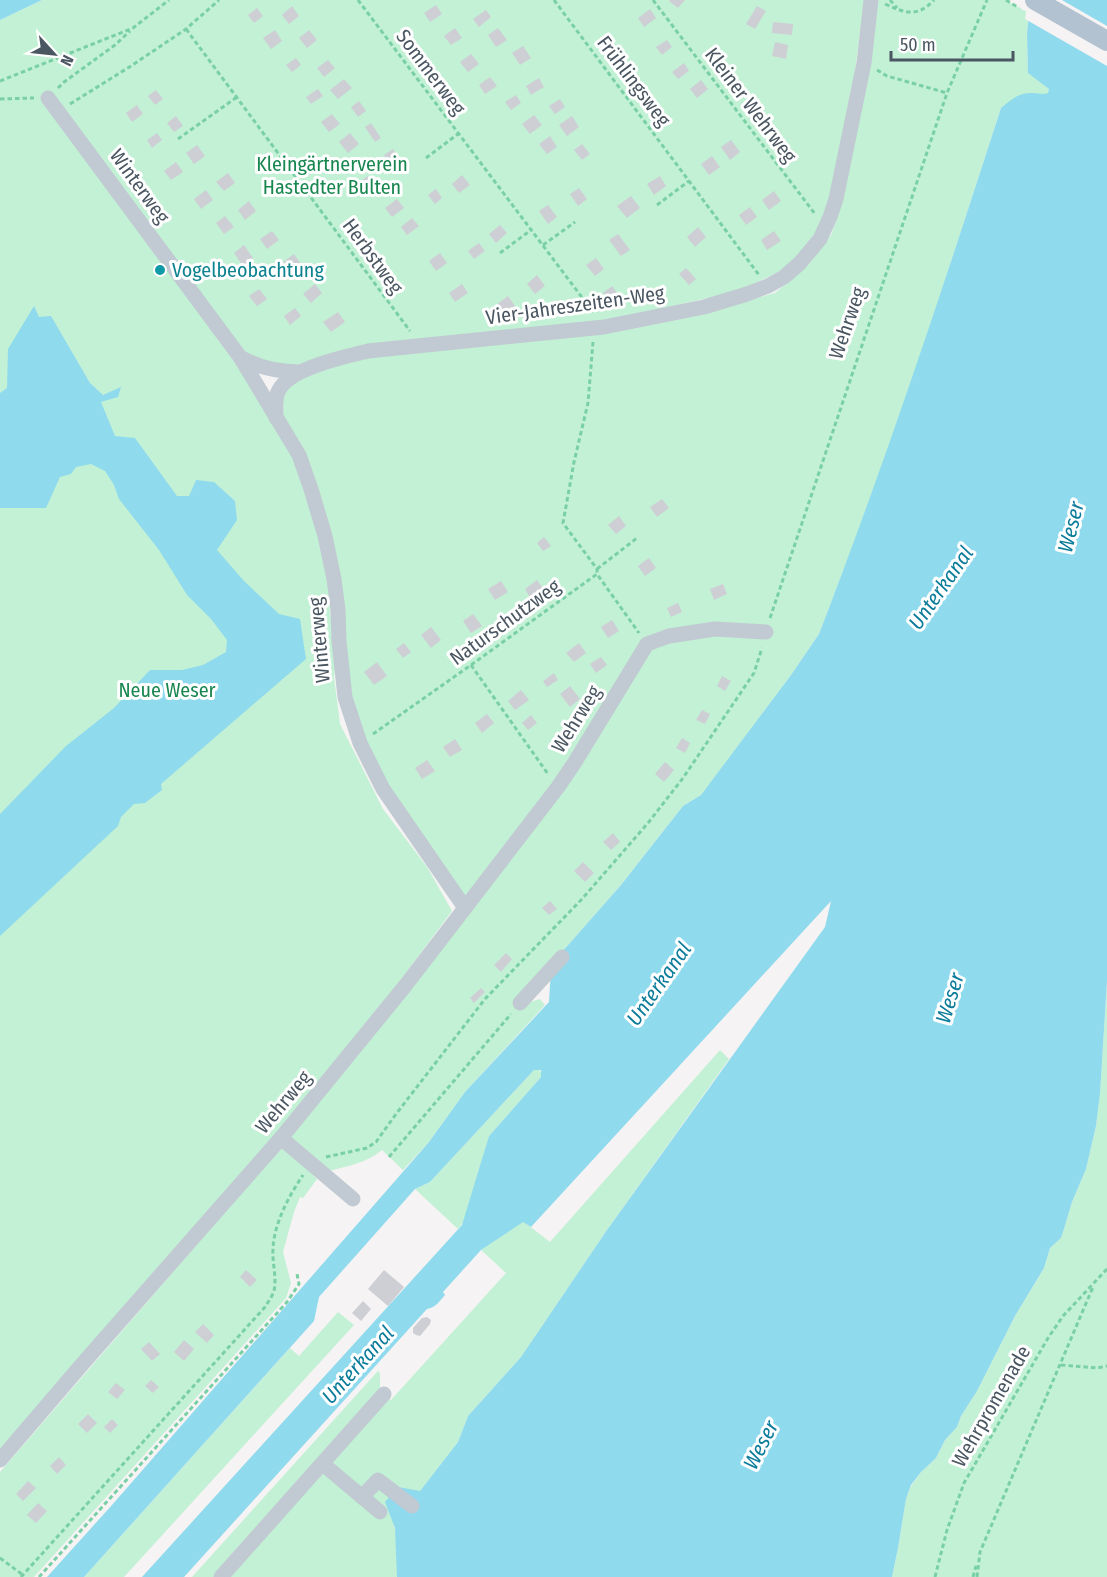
<svg xmlns="http://www.w3.org/2000/svg" width="1107" height="1577" font-family="'Fira Sans Condensed',sans-serif">
  <style>
    .green { fill: #c3f1d5 }
    .water { fill: #90daee }
    .pier { fill: #f5f3f3 }
    .building { fill: #cdcfd5 }
    .lines { fill: none; stroke-linecap: round; stroke-linejoin: round }
    .path { stroke: #7ad0a6; stroke-width: 3; stroke-dasharray: 4.5 3; stroke-linecap: butt }
    .minor { stroke: #c1cad2; stroke-width: 15 }
    .major { stroke: #b3c2d1; stroke-width: 20 }
    .culture-dot { fill: #0f9aa8; stroke: #fff; stroke-width: 2 }
    .labels { text-anchor: middle; dominant-baseline: central; stroke-width: 6; stroke-linejoin: round; paint-order: stroke }
    .street-label { font-size: 20px; fill: #4a5661; stroke: #fff }
    .park-label { font-size: 20px; fill: #17864f; stroke: #fff }
    .culture-label { font-size: 20px; fill: #0d838f; stroke: #fff; text-anchor: start }
    .water-label { font-size: 21px; font-style: italic; fill: #0c7c9b; stroke: #fff }
  </style>
  <rect width="100%" height="100%" fill="#f5f3f3"/>
  <g class="green">
    <polygon points="42,0 864,0 853,88 836,186 820,231 785,269 739,291 606,321 283,367 253,360 148,242 245,377 292,453 317,528 327,571 335,669 334,677 340,724 383,809 427,867 452,911 382,1005 276,1134 0,1449 0,20"/>
    <path d="M 877,0 L 1005,0 L 1029,13 L 1027,34 L 1028,72 L 1049,89 L 1048,94 L 1042,95 L 1031,93 L 1001,108 L 920,358 L 857,535 L 819,634 L 791,675 L 709,785 L 701,795 L 683,806 L 621,885 L 554,961 L 530,1002 L 540,999 L 545,1005 L 465,1092 L 429,1142 L 403,1170 L 382,1150 C 363,1166 336,1168 313,1175 L 317,1179 L 303,1198 L 300,1197 L 294,1212 L 283,1252 L 291,1283 L 286,1298 L 34,1577 L 0,1577 L 0,1472 L 219,1219 L 470,909 L 387,786 L 368,746 L 352,695 L 343,624 L 282,415 L 281,395 L 300,376 L 367,357 L 745,301 L 775,293 L 809,264 L 831,235 L 838,216 L 852,155 Z"/>
    <polygon points="1107,981 1107,1577 892,1577 898,1548 906,1499 911,1486 921,1472 936,1458 945,1440 957,1427 961,1416 977,1391 1015,1316 1044,1268 1050,1248 1061,1238 1064,1229 1072,1202 1086,1169 1096,1126 1100,1094"/>
    <polygon points="720,1050 729,1059 607,1230 521,1357 468,1416 458,1442 420,1491 393,1520 397,1540 397,1577 192,1577 378,1371 380,1373 380,1391 391,1400 506,1273 481,1250 523,1221 550,1242"/>
    <polygon points="538,1069 542,1073 541,1077 489,1136 465,1220 458,1229 415,1189 430,1182 534,1070"/>
    <polygon points="338,1312 354,1325 124,1577 84,1577 290,1348 299,1356"/>
  </g>
  <g class="water">
    <polygon points="0,0 42,0 0,20"/>
    <path d="M 1035,0 L 1107,0 L 1107,981 L 1100,1094 L 1096,1126 L 1086,1169 L 1072,1202 L 1064,1229 L 1061,1238 L 1050,1248 L 1044,1268 L 1015,1316 L 977,1391 L 961,1416 L 957,1427 L 945,1440 L 936,1458 L 921,1472 L 911,1485 L 906,1499 L 898,1548 L 892,1577 L 397,1577 L 395,1528 L 385,1502 L 398,1487 L 420,1491 L 458,1442 L 468,1416 L 521,1357 L 607,1230 L 825,927 L 831,901 L 531,1227 L 523,1222 L 481,1250 L 443,1292 L 445,1295 C 440,1301 435,1308 427,1309 L 184,1577 L 142,1577 L 462,1225 L 489,1136 L 541,1077 L 541,1070 L 534,1070 L 430,1182 L 415,1189 L 319,1297 L 314,1321 L 84,1577 L 47,1577 L 112,1505 L 429,1142 L 465,1092 L 549,1002 L 551,968 L 554,961 L 621,885 L 683,806 L 701,795 L 791,675 L 819,634 C 886,461 944,285 1001,108 C 1011,100 1019,92 1033,93 C 1039,93 1042,95 1048,93 L 1049,89 L 1028,73 L 1027,34 L 1029,13 Z"/>
    <polygon points="34,306 39,317 51,316 90,383 103,395 121,387 118,397 101,402 115,436 135,438 177,496 189,496 196,480 214,482 235,501 237,520 217,550 244,581 279,614 300,619 306,659 161,784 162,790 145,803 134,804 121,817 118,826 0,936 0,814 66,746 114,708 150,670 182,670 203,665 226,652 227,640 211,619 187,595 159,550 119,499 114,485 105,471 91,464 76,467 71,474 60,477 46,508 0,508 0,393 7,388 8,349"/>
  </g>
  <polygon class="pier" points="1032,0 1062,0 1107,26 1107,66 1025,19 1026,12"/>
  <g class="building">
    <polygon points="670,0 685,0 678,8 669,1"/>
    <polygon points="436,5 442,14 430,22 424,13"/>
    <polygon points="292,6 299,16 289,24 282,15"/>
    <polygon points="757,6 766,11 755,29 746,24"/>
    <polygon points="257,8 263,16 254,23 248,15"/>
    <polygon points="650,9 656,18 644,27 638,18"/>
    <polygon points="486,10 491,17 479,27 473,19"/>
    <polygon points="773,22 793,24 792,35 772,33"/>
    <polygon points="455,28 462,38 451,45 444,36"/>
    <polygon points="498,28 507,40 496,47 488,35"/>
    <polygon points="275,30 282,41 271,49 263,38"/>
    <polygon points="309,30 317,40 307,48 299,38"/>
    <polygon points="667,40 672,47 662,55 656,47"/>
    <polygon points="775,42 788,45 786,59 772,56"/>
    <polygon points="523,46 531,58 520,65 512,53"/>
    <polygon points="471,54 479,64 468,72 460,62"/>
    <polygon points="296,58 301,65 292,72 286,65"/>
    <polygon points="328,60 335,68 324,77 317,68"/>
    <polygon points="684,63 689,71 678,79 672,72"/>
    <polygon points="490,77 497,86 485,94 479,85"/>
    <polygon points="539,78 544,87 531,95 526,86"/>
    <polygon points="344,79 352,88 338,99 330,90"/>
    <polygon points="701,80 708,89 697,98 690,89"/>
    <polygon points="318,89 323,96 311,104 306,97"/>
    <polygon points="156,90 163,99 155,105 148,96"/>
    <polygon points="516,95 521,103 511,110 505,102"/>
    <polygon points="560,99 565,107 555,114 549,106"/>
    <polygon points="359,101 366,111 358,117 351,107"/>
    <polygon points="137,105 143,114 132,122 126,113"/>
    <polygon points="332,114 340,124 329,132 321,122"/>
    <polygon points="534,115 542,125 530,134 522,124"/>
    <polygon points="176,116 183,126 174,132 167,123"/>
    <polygon points="572,116 579,127 567,136 559,125"/>
    <polygon points="371,123 381,138 375,142 365,127"/>
    <polygon points="157,133 162,140 152,148 147,140"/>
    <polygon points="350,133 359,144 348,153 339,142"/>
    <polygon points="550,136 557,147 547,154 539,144"/>
    <polygon points="731,140 740,152 730,160 721,147"/>
    <polygon points="582,144 590,154 582,160 574,150"/>
    <polygon points="197,145 205,156 194,164 186,153"/>
    <polygon points="393,149 400,160 391,166 384,155"/>
    <polygon points="712,156 720,167 709,175 701,164"/>
    <polygon points="176,162 183,172 171,180 164,171"/>
    <polygon points="228,173 235,183 224,191 216,182"/>
    <polygon points="462,175 470,185 459,193 452,184"/>
    <polygon points="368,176 375,186 364,194 357,184"/>
    <polygon points="660,176 666,186 654,195 647,184"/>
    <polygon points="579,188 587,199 578,206 570,194"/>
    <polygon points="436,189 442,198 435,204 428,195"/>
    <polygon points="206,190 213,200 201,209 194,199"/>
    <polygon points="774,191 781,201 769,210 762,200"/>
    <polygon points="631,196 640,208 627,218 617,206"/>
    <polygon points="397,199 404,208 392,217 385,208"/>
    <polygon points="249,201 256,211 245,220 238,210"/>
    <polygon points="548,205 557,217 548,224 539,211"/>
    <polygon points="750,207 757,217 746,225 739,215"/>
    <polygon points="225,216 234,227 224,234 216,223"/>
    <polygon points="412,218 419,226 407,235 401,227"/>
    <polygon points="500,225 507,233 496,243 489,234"/>
    <polygon points="698,227 706,237 695,247 687,237"/>
    <polygon points="272,231 279,240 267,249 260,239"/>
    <polygon points="774,231 781,241 767,250 761,240"/>
    <polygon points="618,234 630,250 621,256 609,240"/>
    <polygon points="479,243 485,251 474,259 468,251"/>
    <polygon points="244,245 253,258 243,266 234,253"/>
    <polygon points="440,253 447,263 436,271 429,261"/>
    <polygon points="294,254 304,268 294,276 283,262"/>
    <polygon points="596,258 604,269 595,276 586,265"/>
    <polygon points="686,268 696,279 689,285 679,274"/>
    <polygon points="537,275 545,286 535,294 527,284"/>
    <polygon points="315,284 322,293 311,303 303,294"/>
    <polygon points="462,284 468,293 455,302 449,293"/>
    <polygon points="612,286 621,298 612,305 603,293"/>
    <polygon points="259,289 267,299 257,306 249,296"/>
    <polygon points="508,296 515,306 503,314 496,305"/>
    <polygon points="295,308 301,316 290,325 284,316"/>
    <polygon points="338,312 345,322 331,332 323,322"/>
    <polygon points="662,499 669,508 657,517 650,507"/>
    <polygon points="619,516 626,526 616,534 608,525"/>
    <polygon points="544,537 551,546 543,551 537,543"/>
    <polygon points="649,558 656,568 645,576 638,566"/>
    <polygon points="537,580 544,590 531,599 525,589"/>
    <polygon points="501,581 508,592 495,600 488,589"/>
    <polygon points="723,584 727,594 714,600 710,589"/>
    <polygon points="678,603 682,612 671,617 667,608"/>
    <polygon points="473,614 482,626 471,633 463,621"/>
    <polygon points="612,620 619,631 608,638 601,627"/>
    <polygon points="431,627 441,640 431,648 421,635"/>
    <polygon points="404,643 411,652 403,658 396,649"/>
    <polygon points="579,643 586,653 574,662 566,653"/>
    <polygon points="601,657 607,665 596,673 590,664"/>
    <polygon points="377,662 387,676 374,685 364,672"/>
    <polygon points="554,673 558,680 547,687 543,681"/>
    <polygon points="722,676 731,681 725,691 717,686"/>
    <polygon points="570,686 580,699 570,707 560,694"/>
    <polygon points="521,690 529,700 515,710 508,701"/>
    <polygon points="702,710 710,714 705,724 696,720"/>
    <polygon points="487,714 494,723 482,733 475,723"/>
    <polygon points="531,715 537,723 528,730 522,723"/>
    <polygon points="682,738 690,743 685,753 676,748"/>
    <polygon points="455,739 462,750 450,757 443,747"/>
    <polygon points="427,760 435,771 422,779 415,768"/>
    <polygon points="665,762 674,770 664,782 655,774"/>
    <polygon points="613,833 620,842 611,850 603,842"/>
    <polygon points="583,862 594,873 585,882 574,871"/>
    <polygon points="550,901 557,909 549,915 542,908"/>
    <polygon points="506,953 512,959 501,972 494,965"/>
    <polygon points="481,988 485,992 474,1003 470,998"/>
    <polygon points="246,1270 257,1280 250,1287 240,1277"/>
    <polygon points="384,1270 404,1287 388,1306 368,1289"/>
    <polygon points="363,1301 371,1309 361,1321 352,1313"/>
    <polygon points="427,1317 431,1320 430,1324 420,1336 416,1335 413,1333 413,1328 422,1318"/>
    <polygon points="203,1324 214,1335 207,1343 195,1332"/>
    <polygon points="184,1340 194,1349 184,1361 174,1352"/>
    <polygon points="149,1342 160,1354 152,1361 141,1349"/>
    <polygon points="151,1380 159,1387 153,1393 145,1386"/>
    <polygon points="116,1383 125,1390 117,1399 108,1392"/>
    <polygon points="88,1414 97,1423 87,1433 78,1424"/>
    <polygon points="112,1419 118,1425 110,1433 104,1427"/>
    <polygon points="59,1457 66,1465 57,1474 50,1466"/>
    <polygon points="28,1481 36,1488 23,1501 16,1494"/>
    <polygon points="38,1503 47,1511 36,1523 27,1515"/>
  </g>
  <g class="lines">
    <g class="path">
      <polyline points="358,0 593,312"/>
      <polyline points="554,0 759,275"/>
      <polyline points="653,0 815,214"/>
      <polyline points="890,0 897,8"/>
      <polyline points="1006,0 1019,8"/>
      <path d="M 885,4 C 905,13 917,18 934,0"/>
      <polyline points="186,29 410,331"/>
      <polyline points="877,70 887,76 947,93"/>
      <polyline points="0,81 133,28 169,0"/>
      <polyline points="58,88 64,82 115,45 130,31"/>
      <polyline points="0,99 34,98"/>
      <polyline points="70,104 131,66 186,29 219,0"/>
      <polyline points="178,139 237,97"/>
      <polyline points="426,158 458,134"/>
      <polyline points="657,205 689,181"/>
      <polyline points="543,245 575,222"/>
      <polyline points="500,253 531,230"/>
      <polyline points="593,342 588,403 574,462 563,523 597,569 597,574"/>
      <polyline points="597,569 637,538"/>
      <polyline points="770,618 947,93 987,0"/>
      <polyline points="471,665 548,774"/>
      <polyline points="373,734 471,665 597,574 639,633"/>
      <polyline points="326,1157 367,1148 376,1142 396,1114 485,999 582,899 648,823 683,778 754,673 762,648"/>
      <polyline points="389,1157 511,1014"/>
      <polyline points="1061,1365 1097,1368 1107,1366"/>
      <polyline points="0,1558 23,1575"/>
      <path d="M 21,1577 L 265,1307 C 268,1302 272,1297 274,1291 C 277,1277 272,1263 273,1249 C 274,1223 289,1196 303,1175"/>
      <polyline points="39,1577 287,1302 299,1284 297,1274"/>
      <polyline points="935,1577 947,1530 964,1483 1048,1338 1063,1316 1107,1269"/>
      <polyline points="973,1577 976,1566"/>
      <polyline points="977,1577 980,1552 1093,1287"/>
    </g>
    <g class="minor">
      <polyline points="48,98 240,357 299,455 311,489 325,536 334,579 338,610 339,641 345,697 360,743 383,789 465,908"/>
      <path d="M 240,357 C 260,368 276,371 299,372"/>
      <path d="M 276,418 C 276,409 274,398 279,390 C 290,368 345,357 368,351 L 604,327 L 704,307 L 747,294 L 768,286 L 784,277 L 800,263 L 820,239 L 830,217 L 836,199 L 864,63 L 871,0"/>
      <polyline points="520,1003 562,957"/>
      <polyline points="281,1138 353,1199"/>
      <polyline points="0,1460 85,1361 281,1138 405,986 558,787 575,762 647,644 669,636 715,629 766,632"/>
      <polyline points="323,1464 380,1512"/>
      <polyline points="362,1497 378,1480 412,1506"/>
      <polyline points="221,1577 384,1394"/>
    </g>
    <polyline class="major" points="1035,0 1107,41"/>
  </g>
  <circle class="culture-dot" cx="160" cy="270" r="6"/>
  <g class="labels">
    <g class="street-label">
      <text transform="translate(431 72) rotate(53)">Sommerweg</text>
      <text transform="translate(634 81) rotate(53)">Frühlingsweg</text>
      <text transform="translate(751 105) rotate(53)">Kleiner Wehrweg</text>
      <text transform="translate(140 186) rotate(54)">Winterweg</text>
      <text transform="translate(373 256) rotate(54)">Herbstweg</text>
      <text transform="translate(575 305) rotate(-8)">Vier-Jahreszeiten-Weg</text>
      <text transform="translate(847 323) rotate(-71)">Wehrweg</text>
      <text transform="translate(505 622) rotate(-36)">Naturschutzweg</text>
      <text transform="translate(319 640) rotate(-95)">Winterweg</text>
      <text transform="translate(576 719) rotate(-58)">Wehrweg</text>
      <text transform="translate(283 1102) rotate(-50)">Wehrweg</text>
      <text transform="translate(991 1406) rotate(-60)">Wehrpromenade</text>
    </g>
    <g class="park-label">
      <text x="332" y="164">Kleingärtnerverein<tspan x="332" dy="23">Hastedter Bulten</tspan></text>
      <text x="167" y="690">Neue Weser</text>
    </g>
    <g class="culture-label">
      <text x="172" y="270">Vogelbeobachtung</text>
    </g>
    <g class="water-label">
      <text transform="translate(1071 527) rotate(-76)">Weser</text>
      <text transform="translate(941 588) rotate(-55)">Unterkanal</text>
      <text transform="translate(659 984) rotate(-55)">Unterkanal</text>
      <text transform="translate(950 998) rotate(-73)">Weser</text>
      <text transform="translate(358 1365) rotate(-48)">Unterkanal</text>
      <text transform="translate(761 1445) rotate(-63)">Weser</text>
    </g>
  </g>
  <g transform="translate(54 54) rotate(117)" stroke="#ffffff" stroke-width="4.5" paint-order="stroke">
  <path d="M0-4.5L10 22L0 15L-10 22Z" fill="#4a5661"/>
  <text y="-9" font-size="16" font-weight="bold" text-anchor="middle" fill="#4a5661">N</text>
  </g>
  <path d="M891 51v9h122v-9" fill="none" stroke="#4a5661" stroke-width="3"/>
  <text x="900" y="51" font-size="18" fill="#4a5661" stroke="#ffffff" stroke-width="4.5" paint-order="stroke">50 m</text>
</svg>
